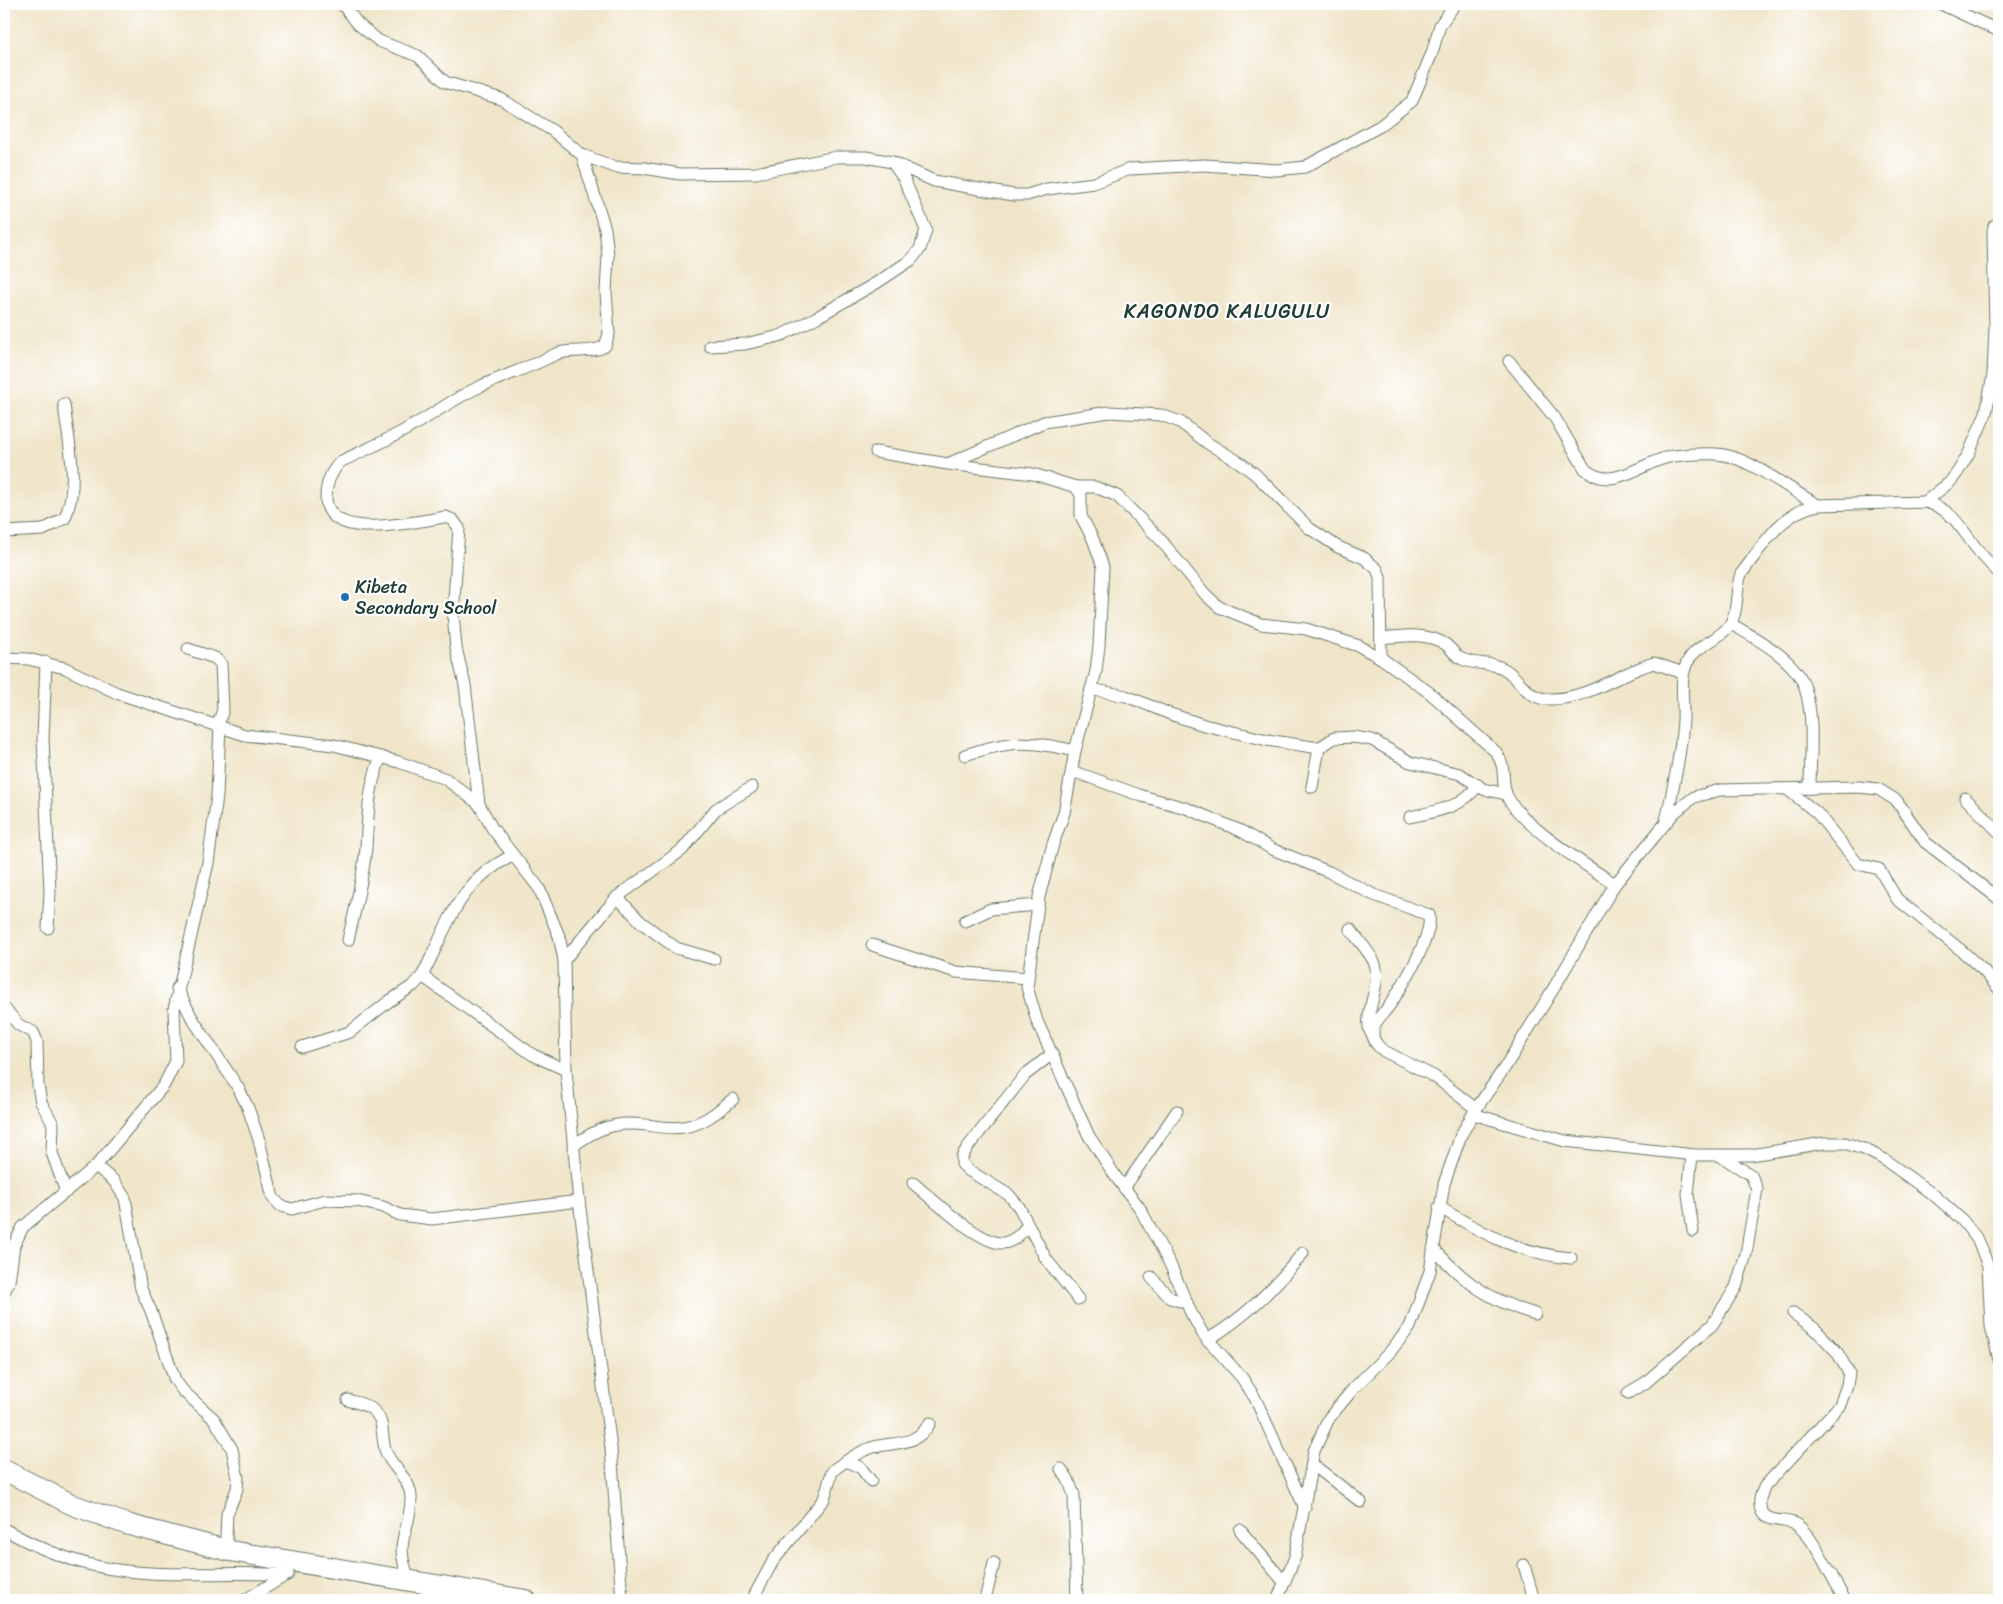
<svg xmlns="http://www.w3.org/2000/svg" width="2003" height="1604" font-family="Sriracha,sans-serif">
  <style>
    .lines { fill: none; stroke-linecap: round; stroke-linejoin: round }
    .street-casing { stroke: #687868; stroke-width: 13 }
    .highway-casing { stroke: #687868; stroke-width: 22 }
    .street { stroke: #fff; stroke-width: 11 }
    .highway { stroke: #fff; stroke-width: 20 }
    .poi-dot { fill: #1f6fb2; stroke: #fff; stroke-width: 2 }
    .labels { text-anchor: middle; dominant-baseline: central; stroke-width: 4.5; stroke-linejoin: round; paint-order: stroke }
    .poi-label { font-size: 18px; fill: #1f3d34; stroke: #fff; text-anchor: start }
    .quarter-label { font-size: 20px; letter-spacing: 1px; fill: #1f3d34; stroke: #fff }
  </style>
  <rect width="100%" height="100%" fill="#fff"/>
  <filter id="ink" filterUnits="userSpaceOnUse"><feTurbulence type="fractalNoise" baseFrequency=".02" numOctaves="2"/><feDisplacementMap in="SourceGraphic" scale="10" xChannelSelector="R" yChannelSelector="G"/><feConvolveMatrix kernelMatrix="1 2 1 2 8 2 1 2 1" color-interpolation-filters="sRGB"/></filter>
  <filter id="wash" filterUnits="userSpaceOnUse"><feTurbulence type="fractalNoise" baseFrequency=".0096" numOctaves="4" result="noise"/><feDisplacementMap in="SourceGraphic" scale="20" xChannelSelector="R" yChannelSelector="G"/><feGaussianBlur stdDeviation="1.12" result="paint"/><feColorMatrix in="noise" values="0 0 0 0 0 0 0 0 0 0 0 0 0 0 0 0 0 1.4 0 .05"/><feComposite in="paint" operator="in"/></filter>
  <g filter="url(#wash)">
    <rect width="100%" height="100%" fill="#f0e5c9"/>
  </g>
  <g filter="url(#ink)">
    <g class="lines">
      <g class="street-casing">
        <g id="street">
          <polyline points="342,4 358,24 379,41 418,56 445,82 501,99 553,131 582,155 615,167 644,168 680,174 756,173 836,157 866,157 892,162 934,181 1013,195 1027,195 1047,189 1094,183 1130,169 1204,165 1277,170 1305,167 1380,126 1412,101 1432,53 1440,25 1455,4"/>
          <polyline points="1941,4 1999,31"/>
          <path d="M 582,155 L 605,229 L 608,255 L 606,292 L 609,334 L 605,346 C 590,355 570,347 554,355 C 529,368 502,376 477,388 C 453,399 434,414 412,426 C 389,440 364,450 340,462 C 331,472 326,483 326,497 C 326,545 420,520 446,517 L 453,520 L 459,528 L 453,614 L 456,648 L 465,685 L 479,804 L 492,828 L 539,888 L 559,936 L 564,960 L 566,1070 L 579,1201 L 611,1448 L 622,1600"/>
          <polyline points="710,346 745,344 771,338 782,335 819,316 878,282 911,260 920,249 926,230 904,179 892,162"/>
          <path d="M 1509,361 L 1555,418 L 1585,469 C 1613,494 1645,459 1674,456 C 1690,454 1708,452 1724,455 C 1752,460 1792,491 1818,505"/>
          <polyline points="876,452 948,464 1033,474 1076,487 1081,495 1081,516 1093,539 1103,567 1099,646 1096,671 1075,751 1064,813 1053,844 1039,897 1027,987 1037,1021 1089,1136 1116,1177 1139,1207 1170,1264 1191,1313 1203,1334 1242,1378 1255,1398 1305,1508"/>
          <polyline points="950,463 1044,422 1109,412 1161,415 1180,422 1209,444 1239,462 1255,474 1309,528 1338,547 1364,558 1377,569 1380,577 1381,658"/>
          <path d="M 1076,487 L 1095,487 L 1117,496 L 1160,539 L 1205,594 L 1219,607 L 1261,624 L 1306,629 L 1359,646 L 1381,658 L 1430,693 L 1496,752 C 1508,770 1500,780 1507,796 C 1521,825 1587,866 1615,884"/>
          <polyline points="1925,502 1950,482 1957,473 1969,453 1986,413 1993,374 1995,328 1993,232 1994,226 1999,222"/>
          <path d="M 4,532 L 43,530 L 65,518 C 80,482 68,442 64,404"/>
          <path d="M 1731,624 C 1754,637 1797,660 1805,688 C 1815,719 1810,757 1810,788"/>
          <path d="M 1381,638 C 1402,636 1426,632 1445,644 C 1451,648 1455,656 1462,659 C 1476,666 1493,661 1506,670 C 1522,681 1527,699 1549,699 C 1588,700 1618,673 1654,663 L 1683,673"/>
          <polyline points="188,649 215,658 221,664 223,709 218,725"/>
          <polyline points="4,658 28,659 65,668 117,693 245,735 334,745 399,762 446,779 479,804"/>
          <polyline points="46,662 43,739 50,892 48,928"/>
          <polyline points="1091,689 1126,696 1170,714 1204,725 1267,740 1319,748"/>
          <path d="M 965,755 C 1011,740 1029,740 1075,751"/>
          <path d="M 1072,771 L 1142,796 L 1186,808 L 1241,831 L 1272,849 L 1329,872 L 1374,895 L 1429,915 C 1433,937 1402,987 1389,1006 C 1384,1013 1373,1022 1373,1031 C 1372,1040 1377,1046 1384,1051 L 1435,1077 L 1476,1109"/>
          <polyline points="1312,787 1319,748 1334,738 1354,737 1372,740 1410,762 1460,774 1483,789 1506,794"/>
          <polyline points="1787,789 1817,813 1858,864 1879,869 1897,899 1962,951 1984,971 1999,989"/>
          <polyline points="1965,798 1999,832"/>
          <path d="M 1410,817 C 1437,811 1462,808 1478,785"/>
          <path d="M 1666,821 C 1673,788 1681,754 1683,720 C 1684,702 1679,679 1687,663 C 1695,645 1718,641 1729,626 C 1739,612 1735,590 1741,574 C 1763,546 1780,512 1818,505 L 1925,502 C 1949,508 1957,522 1971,541 C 1979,553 1989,563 1999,573"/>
          <polyline points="617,897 641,922 676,948 714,959"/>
          <polyline points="965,921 991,909 1038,905"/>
          <path d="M 1350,929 C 1358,940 1370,952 1375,964 C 1382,986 1362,1016 1371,1033"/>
          <path d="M 348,940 C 355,910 363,879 366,848 C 368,816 368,787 381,757"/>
          <polyline points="872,945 956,972 1028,978"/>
          <polyline points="564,960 617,897 682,850 716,809 752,787"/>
          <polyline points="422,976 533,1055 566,1070"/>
          <polyline points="177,988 192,1018 239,1089 248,1108 259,1140 273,1198 281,1206 292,1209 325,1200 357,1201 383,1207 400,1215 432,1219 579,1201"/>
          <polyline points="4,1008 19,1025 33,1032 37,1041 38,1086 41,1102 53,1124 52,1153 66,1192"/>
          <path d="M 302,1047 L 350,1032 L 388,1002 L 414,985 L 422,976 C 448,926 457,882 512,856"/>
          <polyline points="1052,1054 1025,1075 967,1148 962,1157 962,1164 968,1170 1009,1195 1019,1207 1046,1259 1078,1299"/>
          <polyline points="1473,1114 1565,1141 1695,1155 1751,1155 1824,1143 1845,1143 1866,1150 1885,1160 1935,1196 1962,1220 1978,1240 1988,1266 1991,1326 1999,1360"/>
          <path d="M 573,1146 C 592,1132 609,1123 633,1124 C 650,1124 666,1130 683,1127 C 702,1125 719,1111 733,1099"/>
          <polyline points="1692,1155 1688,1194 1693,1231"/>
          <polyline points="96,1166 114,1181 125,1198 141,1289 151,1311 175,1380 183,1391 214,1419 232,1449 238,1478 237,1489 227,1514 226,1537 230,1551"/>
          <path d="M 913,1183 C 931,1198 981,1245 1003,1243 C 1014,1242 1021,1233 1028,1225"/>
          <polyline points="1124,1188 1177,1111"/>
          <path d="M 1439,1207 C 1484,1234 1517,1253 1571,1258"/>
          <path d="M 1433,1248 C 1464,1282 1490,1301 1535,1314"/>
          <polyline points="1151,1277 1170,1298 1187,1303"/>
          <polyline points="4,1292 9,1282 14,1245 23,1227 96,1166 164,1085 176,1061 174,1009 208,863 217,796 220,725"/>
          <path d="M 1793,1313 L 1815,1329 L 1837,1352 L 1849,1373 L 1847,1385 L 1840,1405 L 1765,1486 C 1761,1494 1757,1503 1762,1512 C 1769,1524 1787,1518 1797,1525 C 1815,1538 1833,1580 1845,1600"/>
          <path d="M 1207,1340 C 1245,1318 1275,1287 1303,1253"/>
          <polyline points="1628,1393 1645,1383 1712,1325 1736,1287 1746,1254 1757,1189 1751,1175 1722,1157"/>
          <path d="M 348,1400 C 357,1403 368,1404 375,1412 C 385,1422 381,1440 386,1452 C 392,1468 412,1480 411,1499 C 410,1536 392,1538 410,1581"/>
          <polyline points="847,1461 861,1468 871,1481"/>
          <polyline points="1312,1464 1361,1502"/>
          <polyline points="1061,1469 1068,1479 1074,1495 1077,1600"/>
          <path d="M 4,1529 C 32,1545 64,1559 96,1566 C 157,1580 225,1570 287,1575"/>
          <polyline points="1240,1530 1284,1582"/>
          <polyline points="1524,1565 1534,1600"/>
          <polyline points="245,1600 288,1574"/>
          <path d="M 752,1600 L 773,1561 L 824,1499 L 832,1472 L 836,1468 C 847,1460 861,1450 874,1447 C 898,1441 915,1447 930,1423"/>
          <polyline points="985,1600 994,1563"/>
          <polyline points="1277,1600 1295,1557 1314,1451 1329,1418 1354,1388 1389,1353 1410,1327 1430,1271 1444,1184 1461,1135 1476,1109 1505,1067 1552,991 1615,884 1674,813 1694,797 1720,790 1859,787 1878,789 1897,801 1925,842 1999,899"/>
        </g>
      </g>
      <g class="highway-casing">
        <polyline id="highway" points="4,1470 73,1505 126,1524 230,1551 526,1600"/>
      </g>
      <use href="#street" class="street"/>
      <use href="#highway" class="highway"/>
    </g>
  </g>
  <circle class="poi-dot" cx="345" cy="597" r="5"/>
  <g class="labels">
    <g class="poi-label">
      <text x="355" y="587">Kibeta<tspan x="355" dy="21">Secondary School</tspan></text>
    </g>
    <g class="quarter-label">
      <text x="1227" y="311">KAGONDO KALUGULU</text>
    </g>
  </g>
  <rect width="2003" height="1604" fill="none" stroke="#fff" stroke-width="20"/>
</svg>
